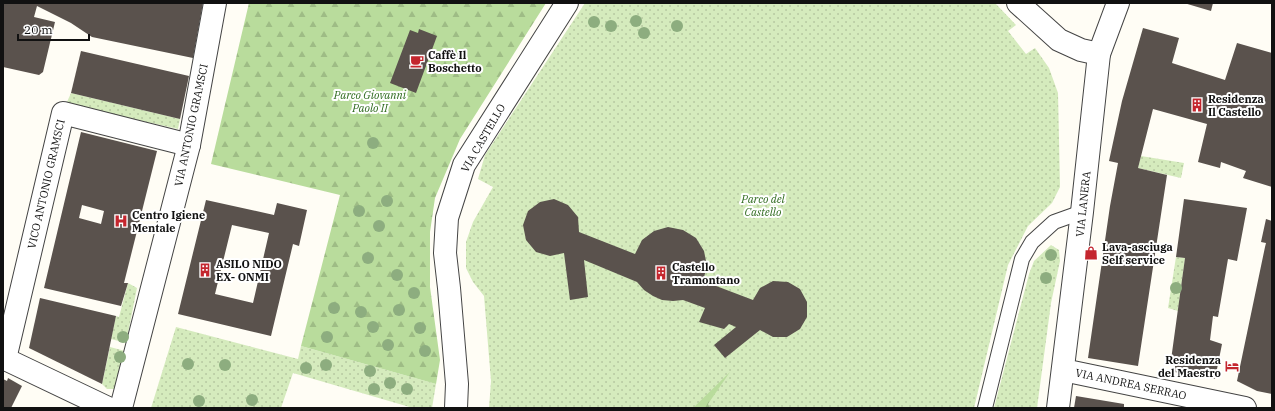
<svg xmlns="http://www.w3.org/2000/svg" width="1275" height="411" font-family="'IBM Plex Serif',serif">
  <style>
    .green { fill: url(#green-dots) }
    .forest { fill: url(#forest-firs) }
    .building { fill: #5a524d; fill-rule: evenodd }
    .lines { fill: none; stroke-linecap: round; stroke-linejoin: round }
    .lane-casing { stroke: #444; stroke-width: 16 }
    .street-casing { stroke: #444; stroke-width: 24 }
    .lane { stroke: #fff; stroke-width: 14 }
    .street { stroke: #fff; stroke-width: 22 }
    .tree { fill: #8dad7f }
    .labels { text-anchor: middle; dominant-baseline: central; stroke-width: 4; stroke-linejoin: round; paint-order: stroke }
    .poi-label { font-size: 11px; font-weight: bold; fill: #111; stroke: #fff; text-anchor: start }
    .park-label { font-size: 11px; font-style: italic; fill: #2f6b1f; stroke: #fff }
    .street-label { font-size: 11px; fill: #111; stroke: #fff }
  </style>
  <defs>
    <pattern id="green-dots" width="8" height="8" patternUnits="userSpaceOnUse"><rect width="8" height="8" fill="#d5ebbd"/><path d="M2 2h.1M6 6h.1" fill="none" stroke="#b6c8a1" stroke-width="1.8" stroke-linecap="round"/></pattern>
    <pattern id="forest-firs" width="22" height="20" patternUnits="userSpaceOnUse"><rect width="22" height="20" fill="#b9dc9c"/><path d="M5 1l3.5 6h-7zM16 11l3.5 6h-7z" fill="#9ebc85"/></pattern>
  </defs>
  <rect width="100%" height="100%" fill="#fffdf5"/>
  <g class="green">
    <polygon points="585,3 995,3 1016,25 1008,31 1026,54 1035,48 1049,68 1058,93 1060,187 1052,203 1028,226 1008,265 974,408 489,408 491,381 484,296 473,282 466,268 466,242 473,222 493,187 478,179 485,155"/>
    <polygon points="71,93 180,119 178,129 94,110 67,102"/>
    <polygon points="1141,156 1184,163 1181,178 1138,168"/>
    <polygon points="1051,245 1059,250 1060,261 1051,303 1037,408 994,408 1029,274 1034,261"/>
    <polygon points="1176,257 1185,258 1178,311 1168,308"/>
    <polygon points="128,283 137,288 126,343 111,339 116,316 119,317"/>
    <polygon points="176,327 298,359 301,346 436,384 432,408 413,408 293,373 281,408 151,408"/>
    <polygon points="110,347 125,351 116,389 107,389 102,384"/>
  </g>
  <g class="forest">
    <polygon points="249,3 546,3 460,139 435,198 430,232 430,287 440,360 436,384 301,346 340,195 211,164"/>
    <polygon points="730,372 708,404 710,408 693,408"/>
  </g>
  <g class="building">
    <polygon points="3,3 203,3 193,58 92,37 71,23 37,6 34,17 55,22 43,72 39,75 3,67"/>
    <polygon points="1184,3 1213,3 1211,11"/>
    <polygon points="1143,28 1179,38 1172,63 1225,80 1237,43 1272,53 1272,187 1243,178 1246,171 1221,162 1220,168 1198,162 1207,124 1153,109 1138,168 1167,175 1138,366 1088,358 1110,206 1118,163 1109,161 1122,101"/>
    <polygon points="419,29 437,36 416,93 390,83 410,30 418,33"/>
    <polygon points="81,51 189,76 180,119 71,93"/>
    <path d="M 81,132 L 157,151 L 124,283 L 128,283 L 121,306 L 44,288 ZM 82,205 L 104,211 L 101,224 L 79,218 Z"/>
    <polygon points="554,199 568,205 578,217 579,232 635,254 642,240 654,231 668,227 683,230 696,238 704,251 707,266 703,281 753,300 760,288 773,281 788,282 800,289 807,302 807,317 800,329 787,337 773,337 760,330 725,358 714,345 736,327 729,324 724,329 699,322 705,308 683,300 673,301 662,300 653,296 644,290 637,282 584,260 588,297 570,300 564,253 550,256 536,252 526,240 523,225 528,211 540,202"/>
    <polygon points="1184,199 1247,208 1237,261 1228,259 1218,317 1213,316 1210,340 1222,344 1215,379 1174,372 1176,361 1171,360 1185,258 1176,257"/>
    <path d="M 206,200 L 274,215 L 277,203 L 307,210 L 299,246 L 293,244 L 271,336 L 178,314 ZM 232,225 L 269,233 L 253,303 L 215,294 Z"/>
    <polygon points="1266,219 1272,221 1272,394 1257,391 1237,381 1265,247 1266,243 1261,242"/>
    <polygon points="40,298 116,316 102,384 29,348"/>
    <polygon points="8,378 22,386 11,408 3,408 3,379 7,381"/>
    <polygon points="1076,396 1124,404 1124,408 1074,408"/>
  </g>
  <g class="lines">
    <g class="lane-casing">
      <polyline id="lane" points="985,408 1022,259 1032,242 1054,222 1082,212"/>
    </g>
    <g class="street-casing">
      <g id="street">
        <polyline points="1018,3 1059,40 1081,50 1099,54"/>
        <polyline points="3,358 108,408"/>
        <polyline points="5,359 63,113 189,145"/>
        <polyline points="1063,370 1245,408"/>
        <polyline points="121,408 189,145 215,3"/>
        <polyline points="456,408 457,384 449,288 445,253 447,218 464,165 567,3"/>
        <polyline points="1058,408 1082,212 1099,54 1118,3"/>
      </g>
    </g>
    <use href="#lane" class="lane"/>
    <use href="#street" class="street"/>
  </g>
  <g class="tree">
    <circle cx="636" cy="21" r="6"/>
    <circle cx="594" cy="22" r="6"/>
    <circle cx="611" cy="26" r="6"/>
    <circle cx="677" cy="26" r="6"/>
    <circle cx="644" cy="33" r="6"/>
    <circle cx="373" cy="143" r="6"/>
    <circle cx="387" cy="201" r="6"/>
    <circle cx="359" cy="211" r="6"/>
    <circle cx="379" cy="226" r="6"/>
    <circle cx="1051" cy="255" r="6"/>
    <circle cx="368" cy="258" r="6"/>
    <circle cx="397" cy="275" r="6"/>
    <circle cx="1046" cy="278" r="6"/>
    <circle cx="1176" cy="288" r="6"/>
    <circle cx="414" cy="293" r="6"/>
    <circle cx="334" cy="308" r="6"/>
    <circle cx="399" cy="310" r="6"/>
    <circle cx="361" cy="312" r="6"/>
    <circle cx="373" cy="327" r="6"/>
    <circle cx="420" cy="328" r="6"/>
    <circle cx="123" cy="337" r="6"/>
    <circle cx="327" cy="337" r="6"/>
    <circle cx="388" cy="345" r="6"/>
    <circle cx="425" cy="351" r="6"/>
    <circle cx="120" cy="357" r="6"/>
    <circle cx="188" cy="364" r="6"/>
    <circle cx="225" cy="365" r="6"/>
    <circle cx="326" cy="365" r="6"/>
    <circle cx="306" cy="368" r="6"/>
    <circle cx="370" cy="371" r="6"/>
    <circle cx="390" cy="383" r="6"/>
    <circle cx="374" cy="389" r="6"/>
    <circle cx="407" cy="389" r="6"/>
    <circle cx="252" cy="400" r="6"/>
    <circle cx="199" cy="401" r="6"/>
  </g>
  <defs>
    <g id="cafe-bare" transform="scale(1.08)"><path d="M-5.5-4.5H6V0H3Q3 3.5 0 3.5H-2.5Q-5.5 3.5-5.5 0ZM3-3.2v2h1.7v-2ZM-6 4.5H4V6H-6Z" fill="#c4262e" stroke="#fff" stroke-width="2.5" paint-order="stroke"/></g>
    <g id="building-bare" transform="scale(1.08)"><path d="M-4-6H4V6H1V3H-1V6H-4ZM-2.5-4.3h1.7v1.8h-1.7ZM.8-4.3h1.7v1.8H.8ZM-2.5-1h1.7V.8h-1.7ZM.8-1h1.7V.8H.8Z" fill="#c4262e" stroke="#fff" stroke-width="2.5" paint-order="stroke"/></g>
    <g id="hospital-bare" transform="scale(1.08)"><path d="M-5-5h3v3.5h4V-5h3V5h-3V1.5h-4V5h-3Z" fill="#c4262e" stroke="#fff" stroke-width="2.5" paint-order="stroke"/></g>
    <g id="shop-bare" transform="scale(1.08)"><path d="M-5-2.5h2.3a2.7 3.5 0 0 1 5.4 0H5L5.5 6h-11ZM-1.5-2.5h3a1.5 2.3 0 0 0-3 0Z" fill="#c4262e" stroke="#fff" stroke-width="2.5" paint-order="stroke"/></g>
    <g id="hotel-bare" transform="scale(1.08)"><path d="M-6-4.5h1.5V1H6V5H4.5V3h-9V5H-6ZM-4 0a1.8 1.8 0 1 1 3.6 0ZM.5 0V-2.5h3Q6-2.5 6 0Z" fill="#c4262e" stroke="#fff" stroke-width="2.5" paint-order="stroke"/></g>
  </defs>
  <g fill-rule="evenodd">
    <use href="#cafe-bare" x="417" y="61"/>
    <use href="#building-bare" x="1197" y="105"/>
    <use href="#hospital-bare" x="121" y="221"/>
    <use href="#shop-bare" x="1091" y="253"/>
    <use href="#building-bare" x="205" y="270"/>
    <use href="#building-bare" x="661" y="273"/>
    <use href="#hotel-bare" x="1232" y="366"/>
  </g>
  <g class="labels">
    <g class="poi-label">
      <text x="428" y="55">Caffè Il<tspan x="428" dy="13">Boschetto</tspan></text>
      <text x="1208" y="99">Residenza<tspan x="1208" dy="13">Il Castello</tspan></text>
      <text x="132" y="215">Centro Igiene<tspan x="132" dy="13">Mentale</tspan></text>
      <text x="1102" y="247">Lava-asciuga<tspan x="1102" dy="13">Self service</tspan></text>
      <text x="216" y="264">ASILO NIDO<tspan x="216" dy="13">EX- ONMI</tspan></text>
      <text x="672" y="267">Castello<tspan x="672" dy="13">Tramontano</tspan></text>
      <text x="1221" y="360" text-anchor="end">Residenza<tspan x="1221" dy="13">del Maestro</tspan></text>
    </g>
    <g class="park-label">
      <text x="370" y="95">Parco Giovanni<tspan x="370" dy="13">Paolo II</tspan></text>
      <text x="763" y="199">Parco del<tspan x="763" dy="13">Castello</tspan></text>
    </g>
    <g class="street-label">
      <text transform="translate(191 125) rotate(-78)">VIA ANTONIO GRAMSCI</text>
      <text transform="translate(483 138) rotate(-60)">VIA CASTELLO</text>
      <text transform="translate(46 184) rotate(-77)">VICO ANTONIO GRAMSCI</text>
      <text transform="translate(1083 204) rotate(-84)">VIA LANERA</text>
      <text transform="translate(1131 384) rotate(12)">VIA ANDREA SERRAO</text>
    </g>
  </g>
  <rect width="1275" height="411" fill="none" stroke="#111111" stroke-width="8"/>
  <path d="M18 34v6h71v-6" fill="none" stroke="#111111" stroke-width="2"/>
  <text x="24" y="34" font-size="12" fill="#111111" stroke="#ffffff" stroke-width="3" paint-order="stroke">20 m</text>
</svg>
